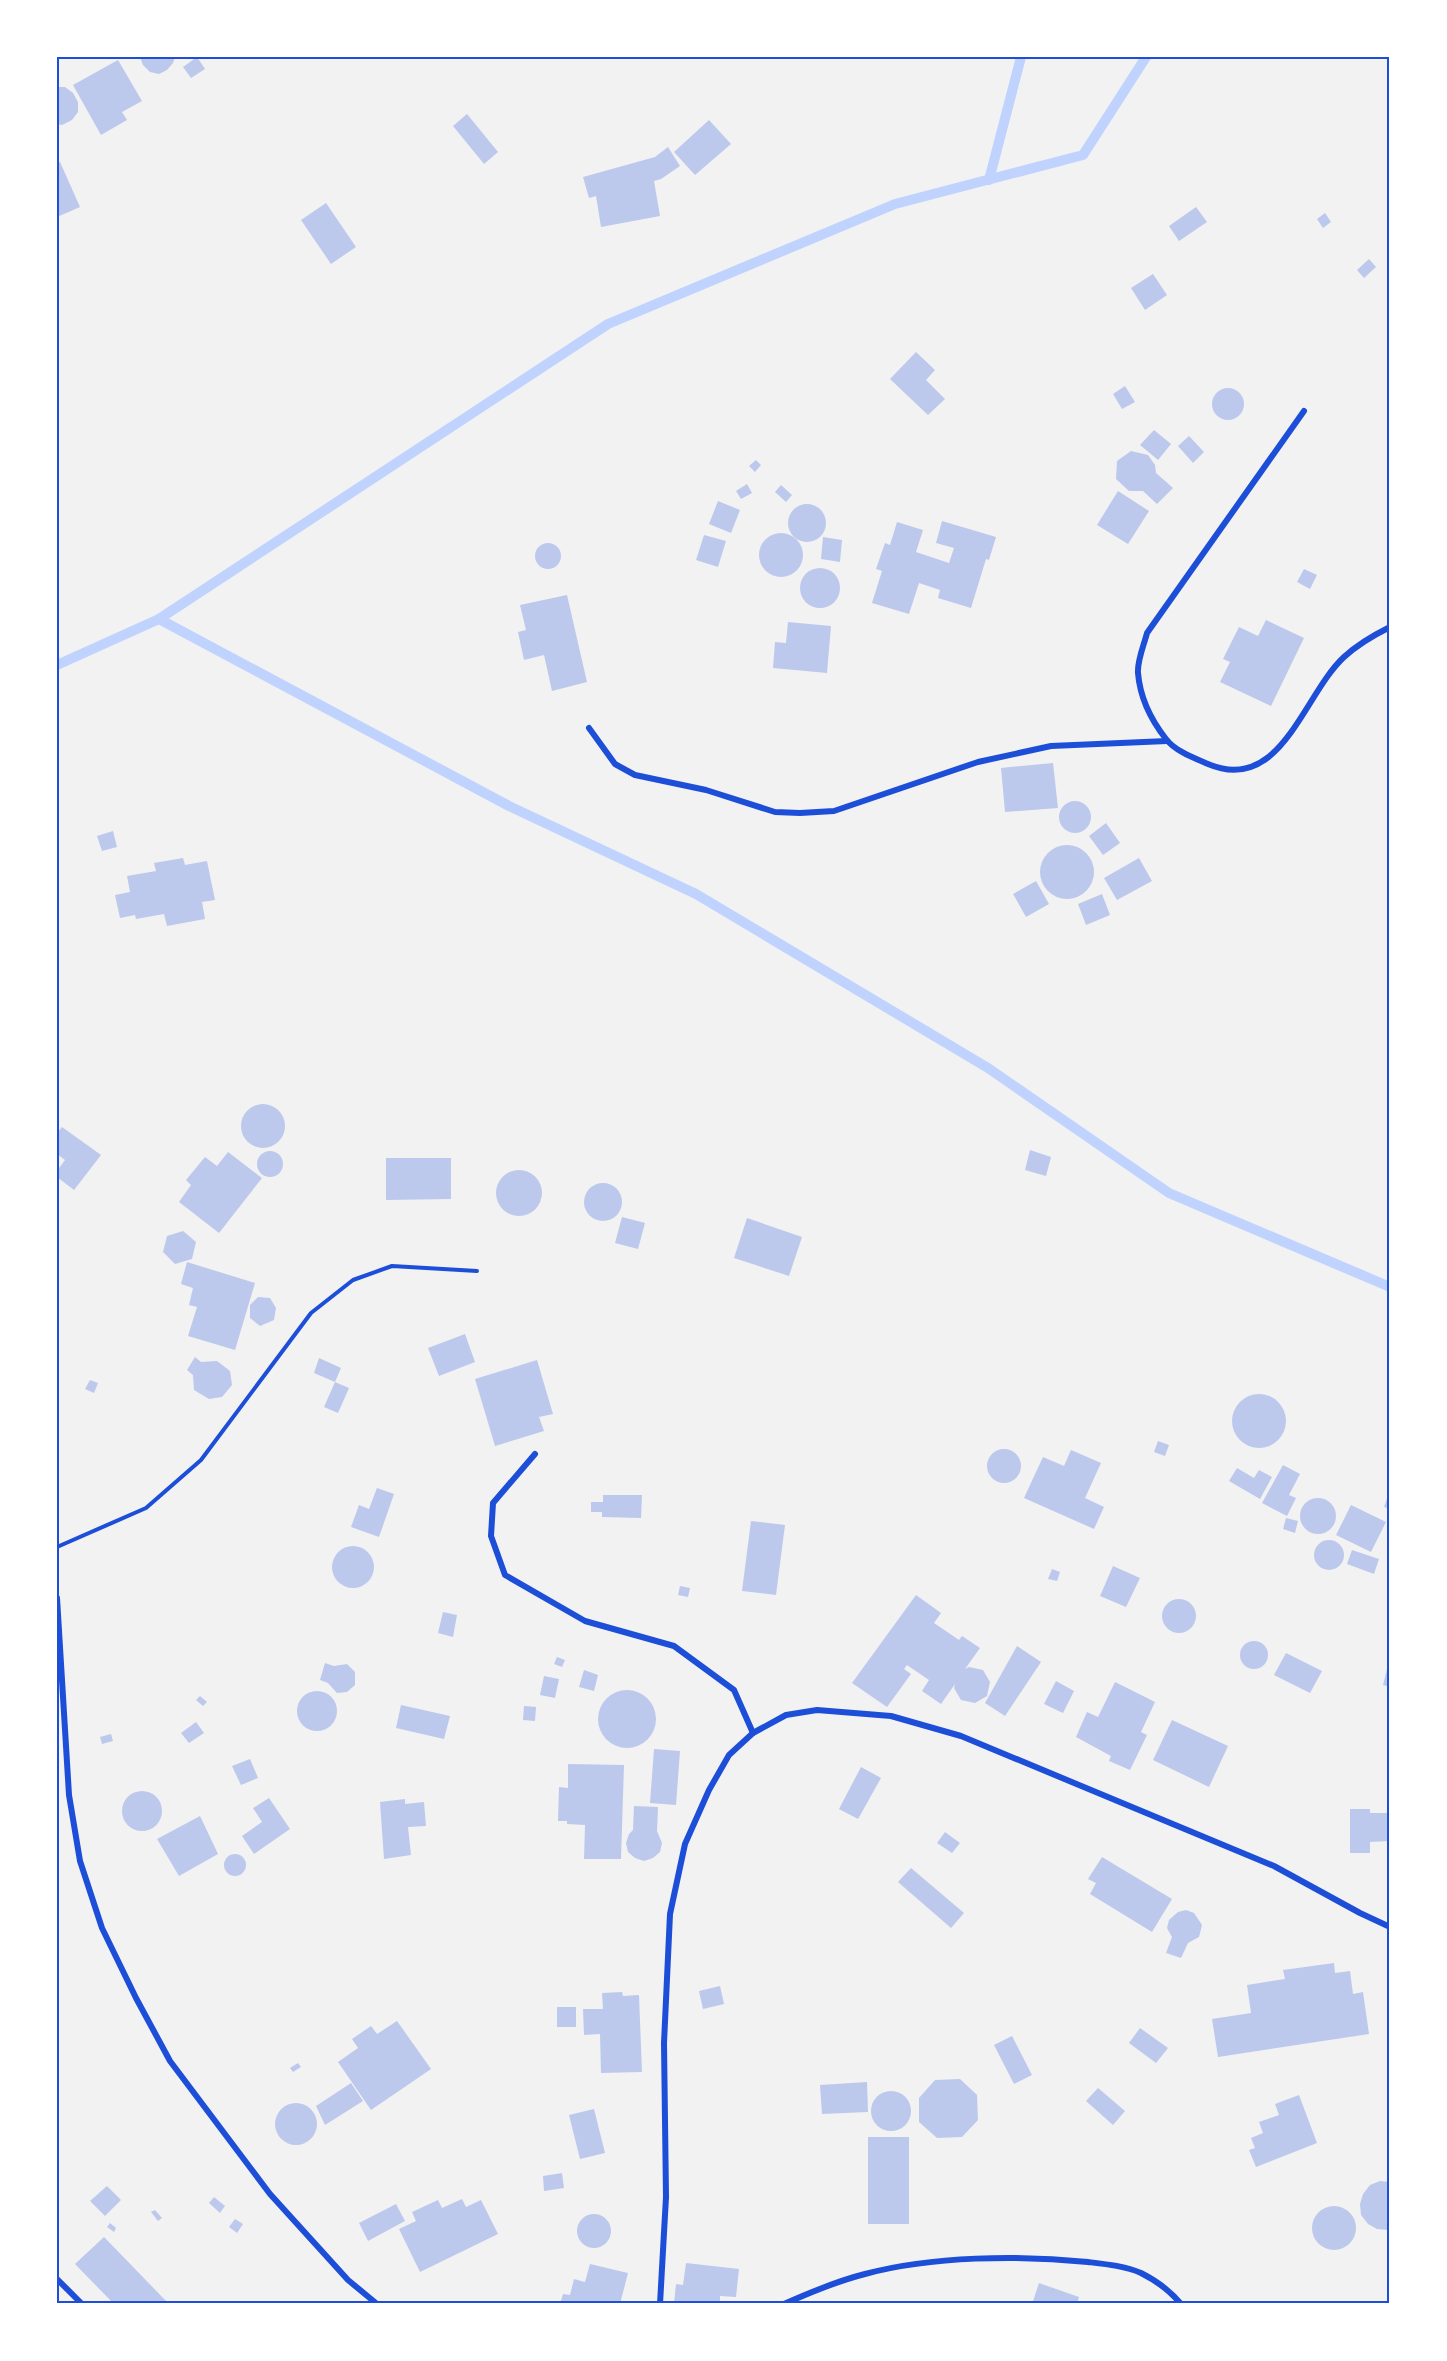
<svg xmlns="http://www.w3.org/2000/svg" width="1447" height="2361" font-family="'Golos Text',sans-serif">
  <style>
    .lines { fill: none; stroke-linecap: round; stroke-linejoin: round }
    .stream { stroke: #bfd3fe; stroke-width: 10 }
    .building { fill: #bdc9ec }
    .path { stroke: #1d4ed8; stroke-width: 4 }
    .minor { stroke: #1d4ed8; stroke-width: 6 }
    .neatline { fill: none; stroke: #1d4ed8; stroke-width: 2 }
  </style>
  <rect width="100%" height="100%" fill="#f2f2f2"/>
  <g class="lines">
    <g class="stream">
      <polyline points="989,180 1021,57"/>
      <polyline points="159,619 509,806 696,894 988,1068 1169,1193 1390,1287"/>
      <polyline points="57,665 159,619 608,324 895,204 1083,155 1146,57"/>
    </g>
  </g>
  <g class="building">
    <polygon points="140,57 175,57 173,63 167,70 159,74 150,72 143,65"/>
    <polygon points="197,57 205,69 191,78 183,67"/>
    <polygon points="118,60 142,101 122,112 127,120 101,135 73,85"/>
    <polygon points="57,87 65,87 73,93 78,102 78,112 72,120 62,125 57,124"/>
    <polygon points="467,114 498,152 484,164 453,126"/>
    <polygon points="709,120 731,144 695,175 674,152"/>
    <polygon points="668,147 680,166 661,179 654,181 660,216 601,227 596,196 589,198 583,177 655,157"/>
    <polygon points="60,162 80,207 57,217 57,163"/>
    <polygon points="326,203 356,247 331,264 301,220"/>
    <polygon points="1196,207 1207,222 1179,241 1169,226"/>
    <polygon points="1325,213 1331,222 1323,228 1317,219"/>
    <polygon points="1369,259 1376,267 1364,278 1357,270"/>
    <polygon points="1153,274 1167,295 1145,310 1131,288"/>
    <polygon points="916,352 935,370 926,380 945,399 928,415 890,379"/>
    <polygon points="1125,386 1135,402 1122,409 1113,394"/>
    <circle cx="1228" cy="404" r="16"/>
    <polygon points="1154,430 1171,444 1158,460 1140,445"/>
    <polygon points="1189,436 1204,452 1193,463 1178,446"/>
    <polygon points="1131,451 1148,455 1155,465 1156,473 1173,488 1157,504 1143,491 1129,491 1116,479 1117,461"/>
    <polygon points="756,460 761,465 755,472 749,466"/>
    <polygon points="747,484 752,493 741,499 736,491"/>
    <polygon points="781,485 792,495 786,502 775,492"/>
    <polygon points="1118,491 1149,511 1128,544 1097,525"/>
    <polygon points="718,501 740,510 731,533 709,524"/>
    <circle cx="807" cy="523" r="19"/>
    <polygon points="942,521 996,537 989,560 986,559 971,608 938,598 940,590 919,583 909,614 872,603 882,571 876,569 885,543 890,545 897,522 923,530 916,552 949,563 954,548 936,543"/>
    <circle cx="781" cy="555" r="22"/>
    <polygon points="704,535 726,541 718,567 696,560"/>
    <polygon points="823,537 842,540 840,562 821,559"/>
    <circle cx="548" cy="556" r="13"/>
    <circle cx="820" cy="588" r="20"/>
    <polygon points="1304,569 1317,575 1310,589 1297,582"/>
    <polygon points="567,595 587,682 552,691 544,655 524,660 518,632 526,630 520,605"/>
    <polygon points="1266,620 1304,638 1271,706 1220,682 1230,662 1223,659 1239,627 1258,636"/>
    <polygon points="788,622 831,626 827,673 773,668 775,642 786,643"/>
    <polygon points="1053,763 1058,808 1005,812 1001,768"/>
    <circle cx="1075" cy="817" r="16"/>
    <polygon points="1106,823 1120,843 1103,855 1089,836"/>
    <polygon points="113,831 117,847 102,851 97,836"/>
    <circle cx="1067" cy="872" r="27"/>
    <polygon points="183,858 185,865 207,861 215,900 202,902 205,919 167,926 164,914 136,919 135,915 120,918 115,895 130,892 127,876 156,871 154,863"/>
    <polygon points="1139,858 1152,881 1117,900 1104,878"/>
    <polygon points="1036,881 1049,904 1026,917 1013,894"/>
    <polygon points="1102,894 1110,915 1086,925 1078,904"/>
    <circle cx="263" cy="1126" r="22"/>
    <polygon points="62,1127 101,1155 74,1190 57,1177 57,1171 65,1160 57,1154 57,1133"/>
    <polygon points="1030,1150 1051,1157 1046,1176 1025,1170"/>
    <circle cx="270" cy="1164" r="13"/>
    <polygon points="228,1152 262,1178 219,1233 179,1202 191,1185 186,1180 205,1157 217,1166"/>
    <polygon points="386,1158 451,1158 451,1199 386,1200"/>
    <circle cx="519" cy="1193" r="23"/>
    <circle cx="603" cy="1202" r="19"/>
    <polygon points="622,1217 645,1223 638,1249 615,1243"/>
    <polygon points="747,1218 802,1237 789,1276 734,1258"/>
    <polygon points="183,1231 196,1242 192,1259 175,1264 163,1252 167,1236"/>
    <polygon points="187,1262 255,1283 235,1350 188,1336 197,1307 189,1305 193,1288 181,1284"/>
    <polygon points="258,1297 270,1298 276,1308 274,1320 260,1326 250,1318 250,1305"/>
    <polygon points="465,1334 475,1362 439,1376 428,1348"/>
    <polygon points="195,1357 201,1362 217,1361 230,1371 232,1385 222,1397 209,1399 194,1390 193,1375 187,1370"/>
    <polygon points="319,1358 341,1368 335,1382 314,1373"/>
    <polygon points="537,1360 553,1414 539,1417 544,1431 495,1446 475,1379"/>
    <polygon points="90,1380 98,1383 94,1393 85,1389"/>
    <polygon points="335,1382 349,1388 338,1413 324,1407"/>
    <circle cx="1259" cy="1421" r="27"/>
    <polygon points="1158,1441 1169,1445 1165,1456 1154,1452"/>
    <circle cx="1004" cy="1466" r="17"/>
    <polygon points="1071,1450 1101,1463 1085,1498 1104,1507 1094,1529 1024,1498 1043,1457 1064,1466"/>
    <polygon points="1283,1465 1300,1474 1289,1495 1296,1498 1287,1516 1262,1503"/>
    <polygon points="1237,1468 1254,1478 1259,1470 1272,1477 1260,1499 1229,1481"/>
    <polygon points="377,1488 394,1494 379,1537 351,1527 359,1505 369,1509"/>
    <polygon points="1390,1490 1390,1509 1384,1507"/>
    <polygon points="603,1495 642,1495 641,1518 602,1517 602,1512 591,1512 591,1502 603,1502"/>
    <circle cx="1318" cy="1516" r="18"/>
    <polygon points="1351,1505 1386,1522 1371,1552 1336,1535"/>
    <polygon points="1286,1518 1298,1521 1295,1533 1283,1529"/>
    <polygon points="751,1521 785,1525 776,1595 742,1591"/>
    <circle cx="1329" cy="1555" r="15"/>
    <circle cx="353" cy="1567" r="21"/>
    <polygon points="1352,1550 1379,1559 1374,1574 1347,1564"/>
    <polygon points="1113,1566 1140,1578 1126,1607 1100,1596"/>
    <polygon points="1052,1569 1060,1572 1057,1581 1048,1579"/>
    <polygon points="680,1586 690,1588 688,1597 678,1595"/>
    <polygon points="916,1595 941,1613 934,1623 959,1640 962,1636 980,1648 965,1669 969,1667 983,1670 990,1682 987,1696 975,1703 961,1700 954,1688 955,1684 941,1704 922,1691 929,1680 907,1665 904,1669 911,1674 887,1707 852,1683"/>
    <circle cx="1179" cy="1616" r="17"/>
    <polygon points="443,1612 457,1615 453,1637 438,1633"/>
    <circle cx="1254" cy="1655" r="14"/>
    <polygon points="1017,1646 1041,1662 1005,1716 985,1703"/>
    <polygon points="1286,1653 1322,1671 1310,1693 1274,1675"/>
    <polygon points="557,1657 565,1660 562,1667 554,1664"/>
    <polygon points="325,1663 334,1666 347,1664 355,1672 355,1685 347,1692 337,1693 328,1683 320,1680"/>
    <polygon points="1387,1669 1390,1670 1390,1687 1383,1685"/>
    <polygon points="584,1670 598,1675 594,1691 579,1687"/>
    <polygon points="544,1676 559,1679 555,1698 540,1695"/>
    <polygon points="1056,1681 1074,1691 1063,1713 1044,1704"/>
    <polygon points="1115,1682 1155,1702 1141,1732 1147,1735 1130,1770 1109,1761 1111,1756 1076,1737 1087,1712 1098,1717"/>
    <circle cx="627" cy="1719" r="29"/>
    <circle cx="317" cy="1711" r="20"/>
    <polygon points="200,1696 207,1702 203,1706 196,1700"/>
    <polygon points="401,1705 450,1716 444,1739 396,1728"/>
    <polygon points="524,1706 536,1707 535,1721 523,1720"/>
    <polygon points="1172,1720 1228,1746 1209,1787 1153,1760"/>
    <polygon points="196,1722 204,1733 189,1743 181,1733"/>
    <polygon points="111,1734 113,1741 102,1744 100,1737"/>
    <polygon points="654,1749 680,1751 676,1805 650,1803"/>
    <polygon points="250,1759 258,1778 241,1785 232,1766"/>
    <polygon points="568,1764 624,1765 621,1859 584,1859 585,1825 567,1824 567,1821 558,1821 559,1787 568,1788"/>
    <polygon points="861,1767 881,1778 858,1819 839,1809"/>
    <circle cx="142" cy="1811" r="20"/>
    <polygon points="269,1798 290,1829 254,1854 242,1836 262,1822 253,1808"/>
    <polygon points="405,1799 405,1804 424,1802 426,1826 408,1827 411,1855 384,1859 380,1802"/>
    <polygon points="634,1806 658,1807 657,1831 662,1843 660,1852 653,1858 644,1861 635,1858 628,1852 626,1843 629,1834 633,1830"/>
    <polygon points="1350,1809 1370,1809 1370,1813 1390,1813 1390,1841 1370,1842 1370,1853 1350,1853"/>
    <polygon points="200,1816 218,1854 179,1876 157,1839"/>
    <polygon points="945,1832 960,1843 952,1853 937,1843"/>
    <circle cx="235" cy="1865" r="11"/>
    <polygon points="1102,1857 1172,1899 1152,1932 1090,1894 1096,1883 1088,1879"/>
    <polygon points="911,1868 964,1913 951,1928 898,1882"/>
    <polygon points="1186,1910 1194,1913 1202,1925 1199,1937 1188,1943 1181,1958 1166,1953 1172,1937 1167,1928 1169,1920 1178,1912"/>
    <polygon points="1334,1963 1335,1973 1350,1971 1353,1994 1363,1992 1369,2034 1218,2057 1212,2019 1251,2013 1247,1985 1285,1979 1283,1970"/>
    <polygon points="720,1986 724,2004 703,2009 699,1991"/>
    <polygon points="622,1992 623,1996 639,1995 642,2072 601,2073 600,2034 584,2035 583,2009 603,2009 602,1993"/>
    <rect x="557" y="2007" width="19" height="20"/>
    <polygon points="397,2021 431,2069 371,2110 338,2062 358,2048 352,2039 371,2026 377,2034"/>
    <polygon points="1140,2028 1168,2048 1156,2063 1129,2043"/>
    <polygon points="1012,2036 1032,2075 1014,2084 994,2045"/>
    <polygon points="298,2063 301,2067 293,2072 290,2068"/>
    <polygon points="960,2079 977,2095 978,2120 962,2137 937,2138 919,2122 919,2098 935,2080"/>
    <polygon points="867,2082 868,2112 822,2114 820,2085"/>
    <polygon points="351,2083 363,2101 325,2125 316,2106"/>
    <polygon points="1098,2088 1125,2111 1113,2125 1086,2101"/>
    <circle cx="891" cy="2111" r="20"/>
    <polygon points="1299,2095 1317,2143 1256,2167 1249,2150 1255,2148 1251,2138 1263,2133 1259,2122 1279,2115 1275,2104"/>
    <circle cx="296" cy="2124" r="21"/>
    <polygon points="594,2109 605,2153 580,2159 569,2115"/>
    <rect x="868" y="2137" width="41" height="87"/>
    <polygon points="562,2173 564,2188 544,2191 543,2176"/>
    <polygon points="1380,2181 1390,2182 1390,2229 1388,2230 1377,2229 1368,2224 1361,2215 1360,2204 1363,2194 1370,2185"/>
    <polygon points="107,2186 121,2200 105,2216 90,2201"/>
    <polygon points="214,2197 225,2206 220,2213 209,2203"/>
    <polygon points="462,2199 466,2207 481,2200 498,2234 420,2272 399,2229 416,2221 412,2212 438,2200 442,2208"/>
    <polygon points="396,2204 405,2221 368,2241 359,2223"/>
    <circle cx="1334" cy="2228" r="22"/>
    <polygon points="155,2210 162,2218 158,2221 151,2212"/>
    <circle cx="594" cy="2231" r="17"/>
    <polygon points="235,2219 243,2224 237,2233 229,2227"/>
    <polygon points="110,2223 116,2228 114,2232 107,2227"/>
    <polygon points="104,2237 169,2304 114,2304 75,2264"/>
    <polygon points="686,2263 739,2269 736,2297 720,2296 720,2304 674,2304 676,2284 683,2285"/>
    <polygon points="590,2264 628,2273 620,2304 560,2304 563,2294 570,2295 574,2279 585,2282"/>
    <polygon points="1039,2283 1079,2297 1077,2304 1032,2304"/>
  </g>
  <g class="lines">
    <polyline class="path" points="57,1547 146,1508 201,1460 311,1313 353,1280 392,1266 477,1271"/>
    <g class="minor">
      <path d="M 1304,411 L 1147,633 C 1144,645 1137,661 1138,673 C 1140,697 1151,720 1166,739 C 1175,751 1194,758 1208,764 C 1281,795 1303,695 1344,657 C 1358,644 1374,635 1390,627"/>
      <polyline points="589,728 615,764 635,775 706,790 775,812 800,813 834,811 978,762 1051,746 1167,741"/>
      <polyline points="535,1454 493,1503 491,1536 505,1575 585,1621 674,1646 734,1690 753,1733"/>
      <polyline points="57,1598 69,1795 80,1861 102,1928 136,1998 170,2061 270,2194 348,2280 377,2304"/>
      <polyline points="57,2279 82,2304"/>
      <polyline points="660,2304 666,2197 664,2043 670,1914 685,1844 709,1790 729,1755 753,1733 786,1715 817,1710 891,1716 961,1736 1274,1866 1360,1913 1390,1927"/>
      <path d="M 784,2304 C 811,2292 837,2281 865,2274 C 932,2256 1019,2255 1088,2262 C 1105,2264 1125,2266 1141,2273 C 1155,2280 1171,2292 1181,2304"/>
    </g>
  </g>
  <rect width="1447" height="2361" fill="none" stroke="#ffffff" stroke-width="117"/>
  <rect x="58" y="58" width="1330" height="2244" class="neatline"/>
</svg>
